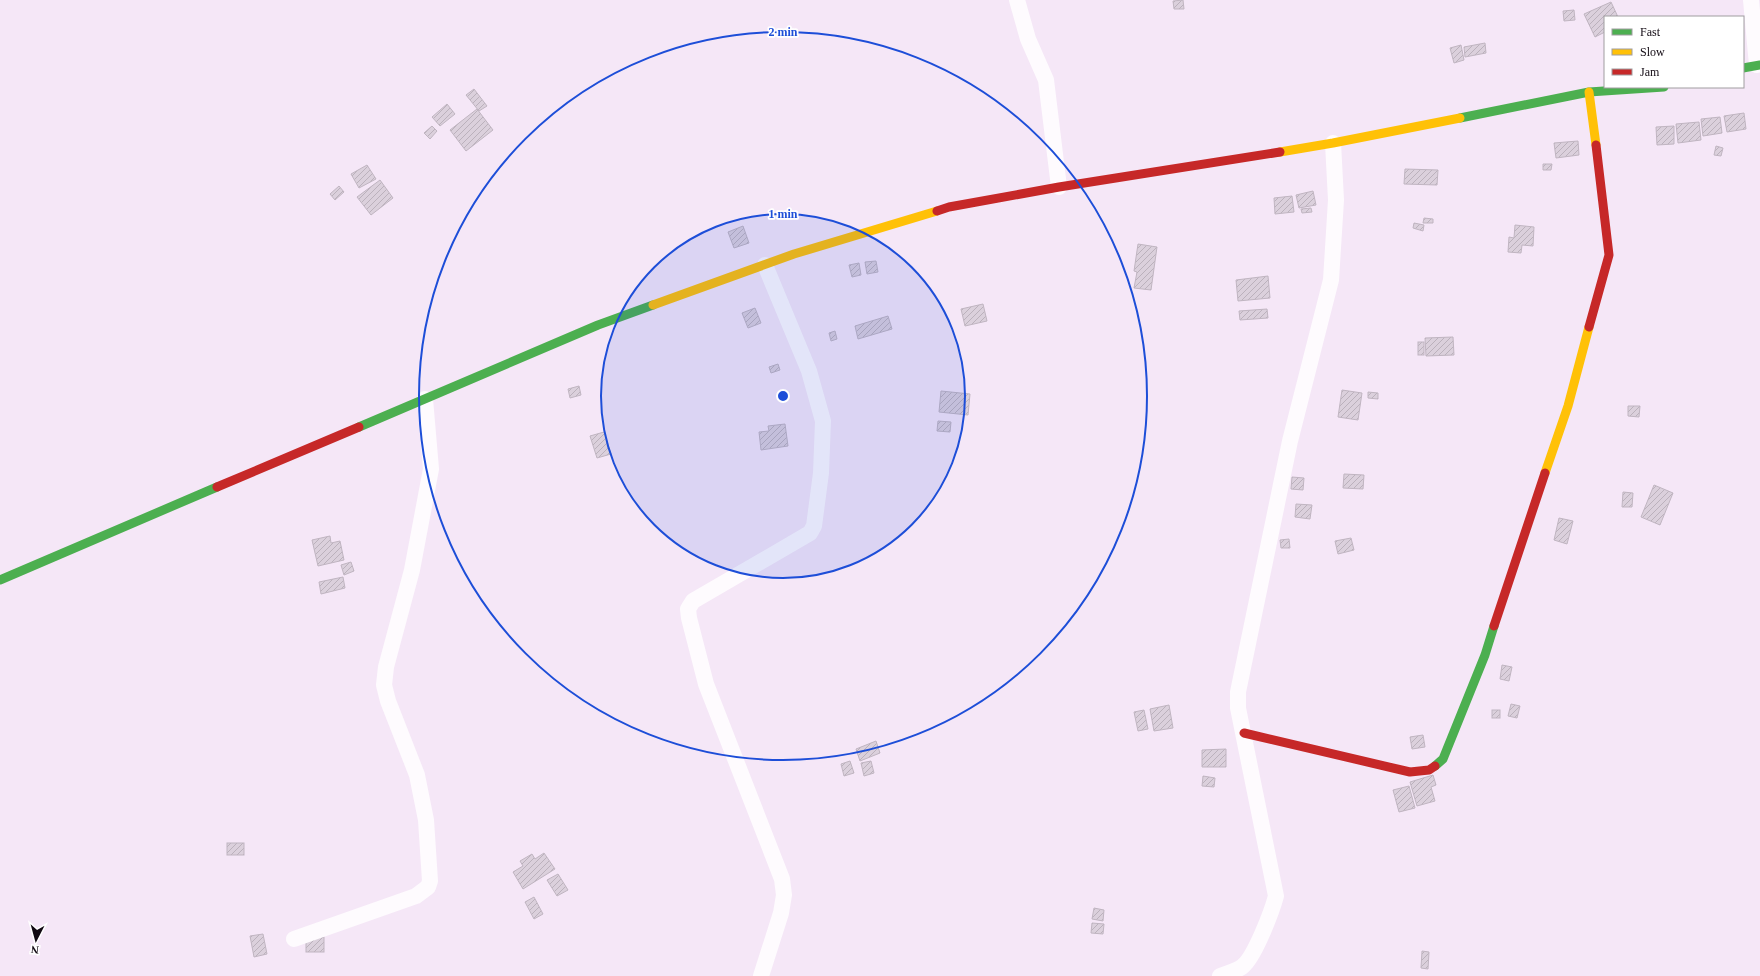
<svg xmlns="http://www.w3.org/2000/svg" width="1760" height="976" font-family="'Times New Roman',serif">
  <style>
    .building { fill: url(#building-hatch); stroke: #c0b5c1 }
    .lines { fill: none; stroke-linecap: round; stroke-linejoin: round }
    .street { stroke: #fefbfe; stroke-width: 16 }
    .fast { stroke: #4caf50; stroke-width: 9 }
    .slow { stroke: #ffc107; stroke-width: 9 }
    .jam { stroke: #c62828; stroke-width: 9 }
    .ring { fill: none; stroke: #1d4ed8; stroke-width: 2 }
    .centre { fill: #1d4ed8; stroke: #fff; stroke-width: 2 }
    .ring-label { font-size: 12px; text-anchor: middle; font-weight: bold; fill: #1d4ed8; stroke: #fff; stroke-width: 3.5; stroke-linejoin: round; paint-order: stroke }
  </style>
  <defs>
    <pattern id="building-hatch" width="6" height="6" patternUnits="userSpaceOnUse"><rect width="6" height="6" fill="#dbd0dc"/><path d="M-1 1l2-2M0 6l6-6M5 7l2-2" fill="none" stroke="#bbb1bc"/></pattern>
  </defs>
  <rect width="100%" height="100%" fill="#f5e7f7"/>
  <g class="building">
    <polygon points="1183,0 1184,9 1174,9 1173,1"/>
    <polygon points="1611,2 1618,17 1605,17 1605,32 1595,37 1584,14"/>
    <polygon points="1574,10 1575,20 1564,21 1563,11"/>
    <polygon points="1485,43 1486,53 1465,57 1464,47"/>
    <polygon points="1461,45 1464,60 1454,63 1450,48"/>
    <polygon points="474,89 487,106 479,111 466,95"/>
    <polygon points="447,104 455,114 440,126 432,117"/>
    <polygon points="477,109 493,130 466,151 450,130"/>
    <polygon points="1744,113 1746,129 1727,132 1724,116"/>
    <polygon points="1720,117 1722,133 1703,136 1701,119"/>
    <polygon points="1699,122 1701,140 1678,143 1676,124"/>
    <polygon points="432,126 437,131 430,139 424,133"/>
    <polygon points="1674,126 1674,144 1657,145 1656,127"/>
    <polygon points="1578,141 1579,155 1556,158 1554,143"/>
    <polygon points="1716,146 1723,148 1721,156 1714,155"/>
    <polygon points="1543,164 1552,164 1551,170 1543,170"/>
    <polygon points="367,165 376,179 359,188 351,174"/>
    <polygon points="1405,169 1438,170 1437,185 1404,184"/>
    <polygon points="380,180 393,198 371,215 357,197"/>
    <polygon points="339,186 344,192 335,200 330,194"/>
    <polygon points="1313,191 1316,205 1299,208 1296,195"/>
    <polygon points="1292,196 1294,212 1275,214 1274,198"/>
    <polygon points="1311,208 1312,212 1302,213 1301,209"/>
    <polygon points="1424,218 1433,219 1433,223 1423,223"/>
    <polygon points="1414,223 1424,225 1423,231 1413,228"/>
    <polygon points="1515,225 1534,227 1533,246 1522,245 1521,253 1508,252 1509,237 1514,238"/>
    <polygon points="743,226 749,243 734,248 728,232"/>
    <polygon points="1138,244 1157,247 1151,290 1134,288 1137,272 1134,271"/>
    <polygon points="876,261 878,272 867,274 865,262"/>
    <polygon points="859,263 861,275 852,277 849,265"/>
    <polygon points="1268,276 1270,298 1238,301 1236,280"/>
    <polygon points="983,304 987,321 965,326 961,309"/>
    <polygon points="755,308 761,323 748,328 742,313"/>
    <polygon points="1267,309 1268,318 1240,320 1239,311"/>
    <polygon points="888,316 892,329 858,339 855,326"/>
    <polygon points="835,331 837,339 831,341 829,333"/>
    <polygon points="1453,337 1454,355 1426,356 1425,338"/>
    <rect x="1418" y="342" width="6" height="13"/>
    <polygon points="778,364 780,370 771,373 769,367"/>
    <polygon points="579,386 581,395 570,398 568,389"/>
    <polygon points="1342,390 1362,393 1358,420 1338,417"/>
    <polygon points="941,391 970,394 968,415 939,412"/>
    <polygon points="1368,392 1378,393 1378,399 1368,398"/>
    <polygon points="1628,406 1640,406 1639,417 1628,416"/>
    <polygon points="938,421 951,422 950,432 937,431"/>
    <polygon points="785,424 788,446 761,450 759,432 769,431 768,426"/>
    <polygon points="604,432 611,454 597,458 590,436"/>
    <polygon points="1344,474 1364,475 1363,489 1343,488"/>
    <polygon points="1292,477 1304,478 1303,490 1291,489"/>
    <polygon points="1654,485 1673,493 1660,525 1641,517"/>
    <polygon points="1623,492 1633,493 1632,507 1622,507"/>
    <polygon points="1296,504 1312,505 1310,519 1295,517"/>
    <polygon points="1559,518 1573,521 1567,544 1554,540"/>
    <polygon points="330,536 331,543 340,541 344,560 318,566 312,540"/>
    <polygon points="1351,538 1354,550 1338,554 1335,541"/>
    <polygon points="1289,539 1290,548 1281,548 1280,540"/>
    <polygon points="351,562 354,571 344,575 341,565"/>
    <polygon points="343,577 345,588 321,594 319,582"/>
    <polygon points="1502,665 1512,667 1509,681 1500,679"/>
    <polygon points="1511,704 1520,706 1517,718 1508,716"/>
    <polygon points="1169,705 1173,728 1154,731 1150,709"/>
    <polygon points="1144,710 1148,729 1138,731 1134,712"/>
    <rect x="1492" y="710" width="8" height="8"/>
    <polygon points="1423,735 1425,747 1412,749 1410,737"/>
    <polygon points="876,741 880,753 860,761 856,749"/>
    <polygon points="1226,749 1226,767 1202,767 1202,750"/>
    <polygon points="850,761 854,773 844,776 841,764"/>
    <polygon points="871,761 874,773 864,776 861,763"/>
    <polygon points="1433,775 1436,785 1431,787 1435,801 1417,806 1410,782"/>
    <polygon points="1203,776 1215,778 1214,787 1202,786"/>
    <polygon points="1409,786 1415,808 1399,812 1393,790"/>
    <rect x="227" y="843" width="17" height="12"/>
    <polygon points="544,853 555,869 523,889 513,872 523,866 520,861 532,854 535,859"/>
    <polygon points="558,874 568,890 557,896 547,880"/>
    <polygon points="534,897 543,914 534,919 525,902"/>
    <polygon points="1094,908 1104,910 1103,921 1092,919"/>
    <polygon points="1092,923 1104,924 1103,934 1091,933"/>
    <polygon points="263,934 267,954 254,957 250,936"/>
    <rect x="306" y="937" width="18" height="15"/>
    <polygon points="1422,951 1429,952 1428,969 1421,968"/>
  </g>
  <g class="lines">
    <g class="street">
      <polyline points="1017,0 1028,39 1046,80 1059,187"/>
      <polyline points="1751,0 1757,65"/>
      <polyline points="294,939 416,896 428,887 430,881 426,820 417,775 388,701 384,685 386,667 412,570 431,469 425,399"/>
      <polyline points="761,976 781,913 784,895 782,879 706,684 689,618 688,609 693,601 810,533 814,526 821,473 823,421 809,371 765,265"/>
      <path d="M 1220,976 C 1227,973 1238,971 1243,966 C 1255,956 1272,911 1276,896 L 1238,708 L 1238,692 L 1290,441 L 1331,280 L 1336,200 L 1333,143"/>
    </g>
    <g class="fast">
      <polyline points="1743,68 1760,65"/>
      <polyline points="1460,118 1589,92 1664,87"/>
      <polyline points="359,427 598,325 653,305"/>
      <polyline points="0,580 217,487"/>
      <polyline points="1435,766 1443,759 1485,655 1494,626"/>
    </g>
    <g class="slow">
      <polyline points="1589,92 1596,145"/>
      <polyline points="1280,152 1333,143 1460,118"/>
      <polyline points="653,305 794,254 937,211"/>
      <polyline points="1545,473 1568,406 1589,327"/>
    </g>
    <g class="jam">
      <polyline points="937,211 949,207 1059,187 1280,152"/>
      <polyline points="1589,327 1609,255 1596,145"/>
      <polyline points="217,487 359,427"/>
      <polyline points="1494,626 1545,473"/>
      <polyline points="1244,733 1410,772 1429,770 1435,766"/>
    </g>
  </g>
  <circle cx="783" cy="396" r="182" fill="#1d4ed8" fill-opacity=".12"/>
  <g class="ring">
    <circle cx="783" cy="396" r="182"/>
    <circle cx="783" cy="396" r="364"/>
  </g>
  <circle cx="783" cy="396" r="6" class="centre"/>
  <g class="ring-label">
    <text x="783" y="36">2 min</text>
    <text x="783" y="218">1 min</text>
  </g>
  <rect x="1604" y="16" width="140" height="72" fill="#ffffff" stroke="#a09da0"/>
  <rect x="1612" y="29" width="20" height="6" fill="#4caf50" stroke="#a09da0"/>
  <text x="1640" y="36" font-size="12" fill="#110912">Fast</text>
  <rect x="1612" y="49" width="20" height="6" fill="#ffc107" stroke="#a09da0"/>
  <text x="1640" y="56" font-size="12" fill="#110912">Slow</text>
  <rect x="1612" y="69" width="20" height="6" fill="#c62828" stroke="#a09da0"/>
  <text x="1640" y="76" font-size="12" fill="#110912">Jam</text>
  <g transform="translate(36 940) rotate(186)" stroke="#ffffff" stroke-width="3" paint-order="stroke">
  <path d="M0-3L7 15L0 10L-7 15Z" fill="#110912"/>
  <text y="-6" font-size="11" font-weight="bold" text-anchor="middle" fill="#110912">N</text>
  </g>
</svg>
